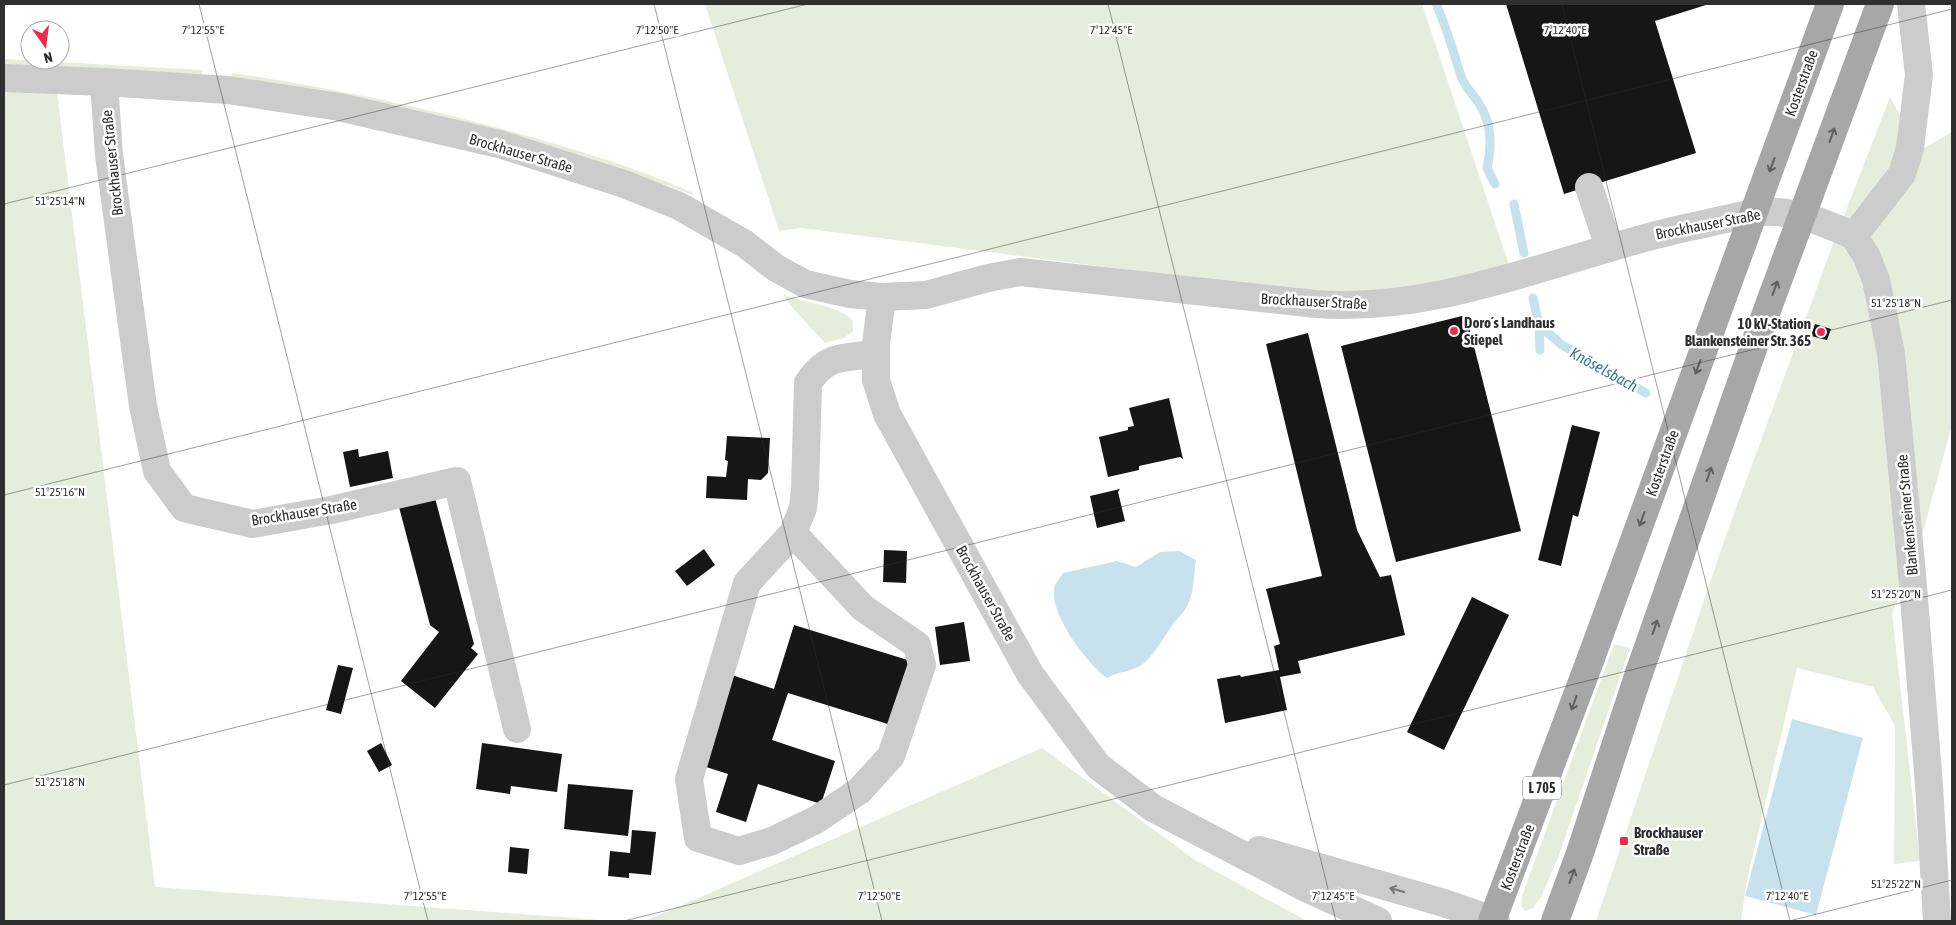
<svg xmlns="http://www.w3.org/2000/svg" width="1956" height="925" font-family="'Asap Condensed',sans-serif">
  <style>
    .green { fill: #e7eddd }
    .water { fill: #c8e2ed }
    .lines { fill: none; stroke-linecap: round; stroke-linejoin: round }
    .stream { stroke: #c8e2ed; stroke-width: 9 }
    .building { fill: #161616 }
    .minor { stroke: #ccc; stroke-width: 28 }
    .major { stroke: #a7a7a7; stroke-width: 28 }
    .major-bridge { stroke: #a7a7a7; stroke-width: 28 }
    .oneway { stroke: #5f5f5f }
    .oneway2 { stroke: #767676 }
    .ticks { fill: none; stroke: #2f2f2f; stroke-width: 1; stroke-opacity: 0.45 }
    .poi-dot { fill: #ed2b4c; stroke: #fff; stroke-width: 2 }
    .labels { text-anchor: middle; dominant-baseline: central; stroke-width: 5; stroke-linejoin: round; paint-order: stroke }
    .shield { fill: #fff; stroke: #6d6d6d; stroke-width: 1 }
    .shield-label { font-size: 14px; font-weight: bold; fill: #2f2f2f }
    .street-label { font-size: 15px; fill: #2f2f2f; stroke: #fff }
    .poi-label { font-size: 15px; font-weight: bold; fill: #2f2f2f; stroke: #fff; text-anchor: start }
    .water-label { font-size: 16px; font-style: italic; fill: #397a95; stroke: #fff }
    .ticks-label { font-size: 12px; text-anchor: middle; fill: #2f2f2f; stroke: #fff; stroke-width: 5; stroke-linejoin: round; paint-order: stroke }
  </style>
  <rect width="100%" height="100%" fill="#fff"/>
  <g class="green">
    <polygon points="705,4 1422,4 1509,265 1437,284 1348,298 801,228 779,231"/>
    <polygon points="4,59 203,70 201,76 4,65"/>
    <path d="M 232,73 C 330,87 427,108 521,134 C 580,151 638,168 693,193 L 693,195 L 586,157 L 502,133 L 284,85 L 232,77 Z"/>
    <polygon points="4,89 57,92 155,887 616,921 4,921"/>
    <polygon points="1890,97 1919,151 1952,132 1952,425 1917,554 1892,613 1920,861 1894,864 1895,726 1873,687 1797,668 1747,880 1741,921 1596,921 1724,541 1833,244"/>
    <path d="M 783,294 C 800,302 845,307 853,321 L 853,331 L 844,338 L 825,343 L 790,305 Z"/>
    <polygon points="1614,644 1630,648 1558,858 1541,897 1533,908 1525,911 1521,906 1522,896"/>
    <polygon points="1042,748 1195,860 1307,921 645,921"/>
  </g>
  <g class="water">
    <path d="M 1179,551 L 1196,560 C 1194,573 1194,590 1189,602 C 1185,613 1177,618 1171,627 C 1162,640 1155,654 1143,664 C 1133,672 1119,671 1107,678 C 1087,664 1051,616 1054,590 C 1054,585 1060,578 1063,573 L 1117,561 L 1136,567 L 1160,552 Z"/>
    <polygon points="1792,719 1863,738 1816,915 1745,896"/>
  </g>
  <g class="lines">
    <g class="stream">
      <path d="M 1436,4 C 1447,28 1453,51 1461,76 C 1464,86 1473,94 1478,102 C 1492,122 1492,146 1487,168 L 1495,184"/>
      <polyline points="1514,204 1524,253"/>
      <polyline points="1533,298 1539,325 1562,345 1646,393"/>
      <polyline points="1539,325 1540,350"/>
    </g>
  </g>
  <g class="building">
    <polygon points="1506,4 1709,4 1655,21 1696,153 1564,194"/>
    <polygon points="1466,315 1521,531 1396,562 1341,346"/>
    <polygon points="1815,324 1831,329 1827,340 1811,336"/>
    <polygon points="1308,333 1357,530 1380,577 1391,575 1405,635 1298,661 1301,673 1280,677 1287,710 1225,723 1217,679 1240,675 1241,677 1279,670 1274,646 1280,644 1266,589 1322,576 1266,344"/>
    <polygon points="1169,398 1183,459 1180,457 1139,466 1139,470 1108,477 1099,437 1128,430 1128,427 1134,426 1129,408"/>
    <polygon points="1572,425 1600,432 1578,517 1573,515 1561,566 1538,560"/>
    <polygon points="727,436 770,438 768,473 761,480 748,479 747,500 706,498 707,476 726,477 728,461 725,460"/>
    <polygon points="358,449 359,457 388,451 393,478 350,487 343,452"/>
    <polygon points="1120,489 1118,492 1125,521 1097,528 1090,496"/>
    <polygon points="435,498 474,644 471,648 478,654 435,708 401,681 439,632 430,625 399,507"/>
    <polygon points="704,549 715,565 687,586 675,571"/>
    <polygon points="884,550 907,551 906,583 883,582"/>
    <polygon points="1472,597 1509,615 1444,750 1407,732"/>
    <polygon points="964,622 970,661 940,665 935,627"/>
    <polygon points="794,625 911,661 891,725 788,693 772,740 835,761 821,804 758,784 746,822 716,812 728,774 703,766 732,675 774,689"/>
    <polygon points="338,665 353,668 341,714 326,710"/>
    <polygon points="381,743 392,765 379,772 367,751"/>
    <polygon points="482,743 562,754 557,792 511,786 510,794 476,789"/>
    <polygon points="568,784 633,790 628,836 564,829"/>
    <polygon points="632,830 656,832 651,875 629,873 629,878 608,876 610,851 630,853"/>
    <polygon points="510,847 529,849 527,874 508,872"/>
  </g>
  <g class="lines">
    <g class="minor">
      <path d="M 4,78 L 104,82 L 228,90 L 339,107 L 499,144 L 624,184 L 679,206 L 745,244 L 776,268 L 805,284 L 850,294 L 882,297 L 926,295 L 988,278 L 1020,272 L 1316,304 C 1448,314 1576,249 1704,224 C 1723,220 1744,214 1763,212 C 1796,210 1825,223 1854,236"/>
      <polyline points="104,82 109,155 143,406 157,471 184,508 253,524 331,510 457,481 517,729"/>
      <polyline points="1589,187 1609,247"/>
      <polyline points="1854,236 1867,257 1876,280 1891,353 1912,574 1929,785 1937,921"/>
      <polyline points="1854,236 1902,174 1910,148 1919,75 1911,4"/>
      <polyline points="882,297 876,344 876,380 887,414 1030,674 1098,766 1153,808 1306,888 1378,921"/>
      <path d="M 793,533 L 747,583 L 689,779 L 698,838 L 739,851 L 772,841 L 816,820 L 859,791 L 891,756 L 922,665 L 917,645 L 863,608 L 793,533 L 803,508 L 805,489 L 808,383 C 827,354 844,358 876,354"/>
      <polyline points="1259,850 1444,903 1496,921"/>
    </g>
    <g class="major">
      <polyline points="1492,921 1591,658"/>
      <polyline points="1555,921 1580,853 1639,673"/>
    </g>
    <g class="major-bridge">
      <polyline points="1591,658 1830,4"/>
      <polyline points="1639,673 1755,343 1880,4"/>
    </g>
  </g>
  <defs><path id="oneway-shaft" d="M-6 0H5M1.5-3L5.5 0L1.5 3" fill="none" stroke-width="1.6" stroke-linecap="round" stroke-linejoin="round" transform="scale(1.25)"/></defs>
  <g class="oneway">
    <use href="#oneway-shaft" transform="translate(1832 135) rotate(-70)"/>
    <use href="#oneway-shaft" transform="translate(1772 165) rotate(110)"/>
    <use href="#oneway-shaft" transform="translate(1775 288) rotate(-70)"/>
    <use href="#oneway-shaft" transform="translate(1698 367) rotate(110)"/>
    <use href="#oneway-shaft" transform="translate(1709 474) rotate(-71)"/>
    <use href="#oneway-shaft" transform="translate(1642 519) rotate(110)"/>
    <use href="#oneway-shaft" transform="translate(1655 627) rotate(-71)"/>
    <use href="#oneway-shaft" transform="translate(1574 703) rotate(110)"/>
    <use href="#oneway-shaft" transform="translate(1572 876) rotate(-70)"/>
  </g>
  <use class="oneway2" href="#oneway-shaft" transform="translate(1397 890) rotate(-164)"/>
  <path class="ticks" d="M 199,4 L 428,921M 654,4 L 882,921M 1108,4 L 1336,921M 1562,4 L 1790,921M 4,204 L 808,4M 4,495 L 1952,9M 4,785 L 1952,300M 624,921 L 1952,590M 1789,921 L 1952,880"/>
  <g class="poi-dot">
    <circle cx="1454" cy="331" r="5"/>
    <circle cx="1821" cy="332" r="5"/>
    <rect x="1619" y="836" width="10" height="10" rx="2.5"/>
  </g>
  <g class="labels">
    <rect class="shield" x="1523" y="776.5" width="38" height="23" rx="4"/>
    <g class="shield-label">
      <text x="1542" y="788">L 705</text>
    </g>
    <g class="street-label">
      <text transform="translate(1801 83) rotate(-70)">Kosterstraße</text>
      <text transform="translate(521 153) rotate(16)">Brockhauser Straße</text>
      <text transform="translate(112 163) rotate(-96)">Brockhauser Straße</text>
      <text transform="translate(1708 224) rotate(-11)">Brockhauser Straße</text>
      <text transform="translate(1314 301) rotate(3)">Brockhauser Straße</text>
      <text transform="translate(1662 463) rotate(-70)">Kosterstraße</text>
      <text transform="translate(304 512) rotate(-9)">Brockhauser Straße</text>
      <text transform="translate(1907 515) rotate(-95)">Blankensteiner Straße</text>
      <text transform="translate(986 593) rotate(61)">Brockhauser Straße</text>
      <text transform="translate(1517 857) rotate(-69)">Kosterstraße</text>
    </g>
    <g class="poi-label">
      <text x="1464" y="322">Doro´s Landhaus<tspan x="1464" dy="17">Stiepel</tspan></text>
      <text x="1811" y="323" text-anchor="end">10 kV-Station<tspan x="1811" dy="17">Blankensteiner Str. 365</tspan></text>
      <text x="1634" y="832">Brockhauser<tspan x="1634" dy="17">Straße</tspan></text>
    </g>
    <g class="water-label">
      <text transform="translate(1604 369) rotate(29)">Knöselsbach</text>
    </g>
  </g>
  <g class="ticks-label">
    <text x="203" y="34">7°12'55"E</text>
    <text x="657" y="34">7°12'50"E</text>
    <text x="1111" y="34">7°12'45"E</text>
    <text x="1565" y="34">7°12'40"E</text>
    <text x="60" y="205">51°25'14"N</text>
    <text x="1896" y="307">51°25'18"N</text>
    <text x="60" y="496">51°25'16"N</text>
    <text x="1896" y="598">51°25'20"N</text>
    <text x="60" y="786">51°25'18"N</text>
    <text x="1896" y="888">51°25'22"N</text>
    <text x="425" y="900">7°12'55"E</text>
    <text x="879" y="900">7°12'50"E</text>
    <text x="1333" y="900">7°12'45"E</text>
    <text x="1787" y="900">7°12'40"E</text>
  </g>
  <rect width="1956" height="925" fill="none" stroke="#2f2f2f" stroke-width="10"/>
  <g transform="translate(45 45) rotate(166)"><circle r="24" fill="#ffffff" stroke="#acacac"/>
  <path d="M0-4L9 19L0 12L-9 19Z" fill="#ed2b4c"/>
  <text y="-8" font-size="14" font-weight="bold" text-anchor="middle" fill="#2f2f2f">N</text>
  </g>
</svg>
